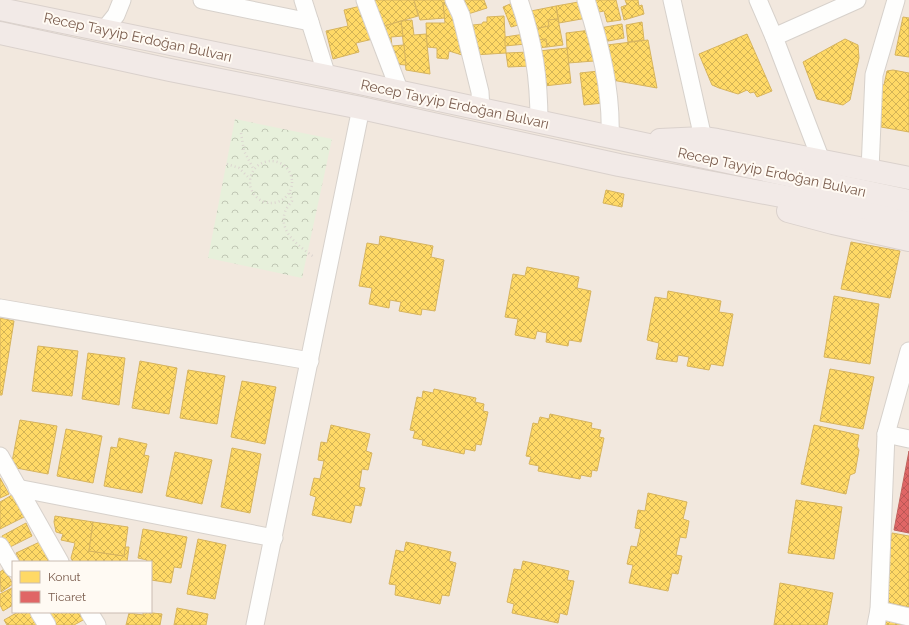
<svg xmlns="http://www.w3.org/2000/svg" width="909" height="625" font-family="Raleway,sans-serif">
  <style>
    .residential { fill: #f2e8de; fill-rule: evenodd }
    .forest { fill: url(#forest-crowns) }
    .homes { fill: url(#homes-cross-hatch); stroke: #d7b45e }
    .shops { fill: url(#shops-cross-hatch); stroke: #c1635e }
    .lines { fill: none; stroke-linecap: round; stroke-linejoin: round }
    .minor-casing { stroke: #d7d1cb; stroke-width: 19 }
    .highway-casing { stroke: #dad1cc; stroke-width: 24 }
    .path { stroke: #dcd5d0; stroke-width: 2.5; stroke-dasharray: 1 3; stroke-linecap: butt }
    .minor { stroke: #fefefd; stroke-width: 17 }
    .highway { stroke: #f2eae7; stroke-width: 22 }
    .labels { text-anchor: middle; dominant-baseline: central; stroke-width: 4; stroke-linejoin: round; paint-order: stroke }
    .street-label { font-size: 14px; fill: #7a5c4d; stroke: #fffaf3 }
  </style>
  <defs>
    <pattern id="forest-crowns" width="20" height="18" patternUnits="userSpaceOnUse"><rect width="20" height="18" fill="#e7f0db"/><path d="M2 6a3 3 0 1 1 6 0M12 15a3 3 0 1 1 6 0" fill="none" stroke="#c0c6b4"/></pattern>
    <pattern id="homes-cross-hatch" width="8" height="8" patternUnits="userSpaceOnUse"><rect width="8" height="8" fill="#ffd966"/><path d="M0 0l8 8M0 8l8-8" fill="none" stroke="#d3b356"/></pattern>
    <pattern id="shops-cross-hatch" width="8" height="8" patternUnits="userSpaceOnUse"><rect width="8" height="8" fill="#e06666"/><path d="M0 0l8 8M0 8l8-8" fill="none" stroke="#bb5756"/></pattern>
  </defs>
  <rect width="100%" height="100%" fill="#f9f5f0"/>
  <path class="residential" d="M 0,0 L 909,0 L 909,625 L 0,625 ZM 13,562 L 151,562 L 151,612 L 13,612 Z"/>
  <polygon class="forest" points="235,119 332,139 302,278 208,258"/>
  <g class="homes">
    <polygon points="369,0 414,0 418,16 377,28"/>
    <polygon points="414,0 450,0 451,1 443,3 445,18 420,20"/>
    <polygon points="462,0 484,0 487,8 468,14"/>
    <polygon points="591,0 616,0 621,20 607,22 604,11 594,13"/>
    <polygon points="625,0 638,0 639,6 642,5 644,14 624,20 621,7 627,5"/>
    <polygon points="451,1 462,55 449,51 448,59 437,58 437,48 427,47 426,23 445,23 443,3"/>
    <polygon points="584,1 587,18 559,23 556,6"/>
    <polygon points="515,2 522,24 511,27 503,7"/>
    <polygon points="365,5 373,39 356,43 359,52 333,59 326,31 348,26 344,10"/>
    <polygon points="556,6 558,19 548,20 549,26 534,29 531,11"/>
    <polygon points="504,16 506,53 474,55 473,25 482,24 483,22 487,22 487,17"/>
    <polygon points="903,17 909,18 909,57 895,55"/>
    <polygon points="558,19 563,45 547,47 546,39 536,40 534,29 549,26 548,20"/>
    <polygon points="412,20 414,35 426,34 430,74 406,70 401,21"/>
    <polygon points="401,21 403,36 391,37 392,46 404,45 406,65 394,64 381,27"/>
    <polygon points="642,22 644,40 628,42 626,25"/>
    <polygon points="622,24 624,38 603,42 600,28"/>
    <polygon points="591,30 594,61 568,63 566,33"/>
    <polygon points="525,34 526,44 505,46 505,37"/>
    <polygon points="747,34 772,91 757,97 754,92 750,93 747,90 738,94 719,88 712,85 699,54"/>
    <polygon points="546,39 547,47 537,48 536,40"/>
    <polygon points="845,39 858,45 859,58 850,100 843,105 817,99 803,62"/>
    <polygon points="648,40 657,88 612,80 607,45"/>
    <polygon points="567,48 571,83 544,86 539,51"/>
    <polygon points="529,52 531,66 508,67 506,53"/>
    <polygon points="893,70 909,73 909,132 881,127 880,84 884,85 887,71"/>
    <polygon points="599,71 603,103 584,105 580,73"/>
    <polygon points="606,190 624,194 622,207 603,203"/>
    <polygon points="380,236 433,246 431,257 444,260 435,311 422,309 421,315 399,311 401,302 390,300 389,308 369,304 372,288 359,286 367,243 379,245"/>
    <polygon points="851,242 900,251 890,298 841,289"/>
    <polygon points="527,267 579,277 577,288 591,291 581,342 569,340 568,346 546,342 547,333 537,331 535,339 515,335 518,319 505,317 513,274 525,276"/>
    <polygon points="668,291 721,301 719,312 733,314 723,366 711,364 709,370 687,366 689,357 678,355 677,362 656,359 659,343 647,340 655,297 667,299"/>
    <polygon points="834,296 879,304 870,364 824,357"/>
    <polygon points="0,318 14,321 2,395 0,395"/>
    <polygon points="38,346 78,351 72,396 32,391"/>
    <polygon points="88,353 125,358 119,405 82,399"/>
    <polygon points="140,361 177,368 169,414 132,408"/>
    <polygon points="830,369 874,377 863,429 820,421"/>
    <polygon points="188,370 225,376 217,424 180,418"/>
    <polygon points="242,381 276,387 265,444 231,437"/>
    <polygon points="434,389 476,398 475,402 484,404 483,411 488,412 481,445 476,444 475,451 465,449 464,454 422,445 423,440 413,438 415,431 410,430 417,397 422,398 423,391 433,393"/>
    <polygon points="550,414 592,423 591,428 601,430 599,437 604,438 597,471 592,470 591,477 581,475 580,479 538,471 539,466 529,464 531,457 526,456 533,423 538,424 540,417 549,419"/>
    <polygon points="20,420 57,426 48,474 11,467"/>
    <polygon points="331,425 370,434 366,451 372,453 368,470 362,469 359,487 365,488 361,506 355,505 351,523 312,515 316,497 310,495 314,478 320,479 324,461 318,460 321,442 327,443"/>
    <polygon points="814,425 859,435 857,446 859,450 855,473 850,475 846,494 801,484"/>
    <polygon points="66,429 102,436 93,483 57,476"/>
    <polygon points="119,438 147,444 144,455 149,456 142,493 104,486 111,447 117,448"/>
    <polygon points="232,448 261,454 250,513 221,507"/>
    <polygon points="175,452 212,460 202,504 166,496"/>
    <polygon points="0,478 9,494 0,498"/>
    <polygon points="648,493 687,502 683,519 689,521 686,538 680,537 676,555 682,556 678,574 672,573 668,591 629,583 633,565 627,564 631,546 637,547 641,529 635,528 638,510 645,511"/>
    <polygon points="12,495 24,517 0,529 0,502"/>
    <polygon points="796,500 842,507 834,559 788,553"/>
    <polygon points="55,516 93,522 89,551 124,556 125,547 129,547 127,562 73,562 71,558 75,543 61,540 63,534 56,532 54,522"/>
    <polygon points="93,522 128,527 124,556 89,551"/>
    <polygon points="26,523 32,536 8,548 2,536"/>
    <polygon points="143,529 187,537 181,568 174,567 171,583 151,580 151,562 146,562 147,560 138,558"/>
    <polygon points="892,533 909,536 909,607 881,601"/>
    <polygon points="198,539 226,545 215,599 187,594"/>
    <polygon points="44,540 55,562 20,562 16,553"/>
    <polygon points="406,542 451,552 449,561 456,563 449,596 442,595 440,604 395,595 396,585 389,584 396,550 404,552"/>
    <polygon points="523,561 569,571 567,580 574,581 567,615 560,613 558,623 512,613 514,604 507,602 514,569 521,570"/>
    <polygon points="4,569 13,584 1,592 0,572"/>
    <polygon points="780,583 833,593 827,625 774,625"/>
    <polygon points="12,588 13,605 3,611 0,605 0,594"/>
    <polygon points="177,608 208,614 206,625 174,625"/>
    <polygon points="18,612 33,612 40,625 7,625 4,620"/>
    <polygon points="50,612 81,612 85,619 74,625 53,625 47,614"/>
    <polygon points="143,612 162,614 160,625 126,625 129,613 143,615"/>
    <polygon points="883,615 909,625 881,625"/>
  </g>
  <polygon class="shops" points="909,451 909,533 894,530"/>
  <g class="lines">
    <g class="minor-casing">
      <g id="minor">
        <polyline points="202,0 310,22"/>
        <polyline points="303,0 327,76"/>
        <polyline points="365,0 400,92"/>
        <polyline points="454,0 461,15 480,92 481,110"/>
        <path d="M 519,0 C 534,43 539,78 539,123"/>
        <path d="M 586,0 C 600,44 612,91 610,137"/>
        <polyline points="672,0 703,138"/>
        <polyline points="758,0 774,37 821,160"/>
        <polyline points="104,30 116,15 122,0"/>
        <polyline points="774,37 857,0"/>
        <polyline points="870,170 874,75 896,0"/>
        <polyline points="0,308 310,361"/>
        <polyline points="886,434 909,439"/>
        <polyline points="0,456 60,562"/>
        <polyline points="17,488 274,538"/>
        <polyline points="0,546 13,568"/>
        <polyline points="879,610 909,617"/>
        <polyline points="39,612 47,625"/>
        <polyline points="89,612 97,625"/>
        <polyline points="255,625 361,108"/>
        <polyline points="876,625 879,610 886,434 909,351"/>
      </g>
    </g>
    <g class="highway-casing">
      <g id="highway">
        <polyline points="0,9 327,76 909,201"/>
        <polyline points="0,33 170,70 361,108 619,165 839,207 909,223"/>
        <polyline points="660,140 703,138 717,140 909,178"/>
        <polyline points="788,211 833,223 909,240"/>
      </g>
    </g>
    <g class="path">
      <polyline points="241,133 244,151 254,170"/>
      <circle cx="271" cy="182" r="21"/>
      <polyline points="227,164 239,168 250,179"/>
      <path d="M 290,193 L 292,201 C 290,204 286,208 285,212 C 278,232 300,247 314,257"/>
    </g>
    <use href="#minor" class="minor"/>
    <use href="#highway" class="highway"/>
  </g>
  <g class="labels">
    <g class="street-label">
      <text transform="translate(138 37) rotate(12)">Recep Tayyip Erdoğan Bulvarı</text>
      <text transform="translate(455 104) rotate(12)">Recep Tayyip Erdoğan Bulvarı</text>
      <text transform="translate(772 172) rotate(12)">Recep Tayyip Erdoğan Bulvarı</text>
    </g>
  </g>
  <rect x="12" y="561" width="140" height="52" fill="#fffaf3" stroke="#cabbb1"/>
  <rect x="20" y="571" width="20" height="12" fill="#ffd966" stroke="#cabbb1"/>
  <text x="48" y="581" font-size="12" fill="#7a5c4d">Konut</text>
  <rect x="20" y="591" width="20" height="12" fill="#e06666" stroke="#cabbb1"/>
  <text x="48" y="601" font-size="12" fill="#7a5c4d">Ticaret</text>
</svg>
